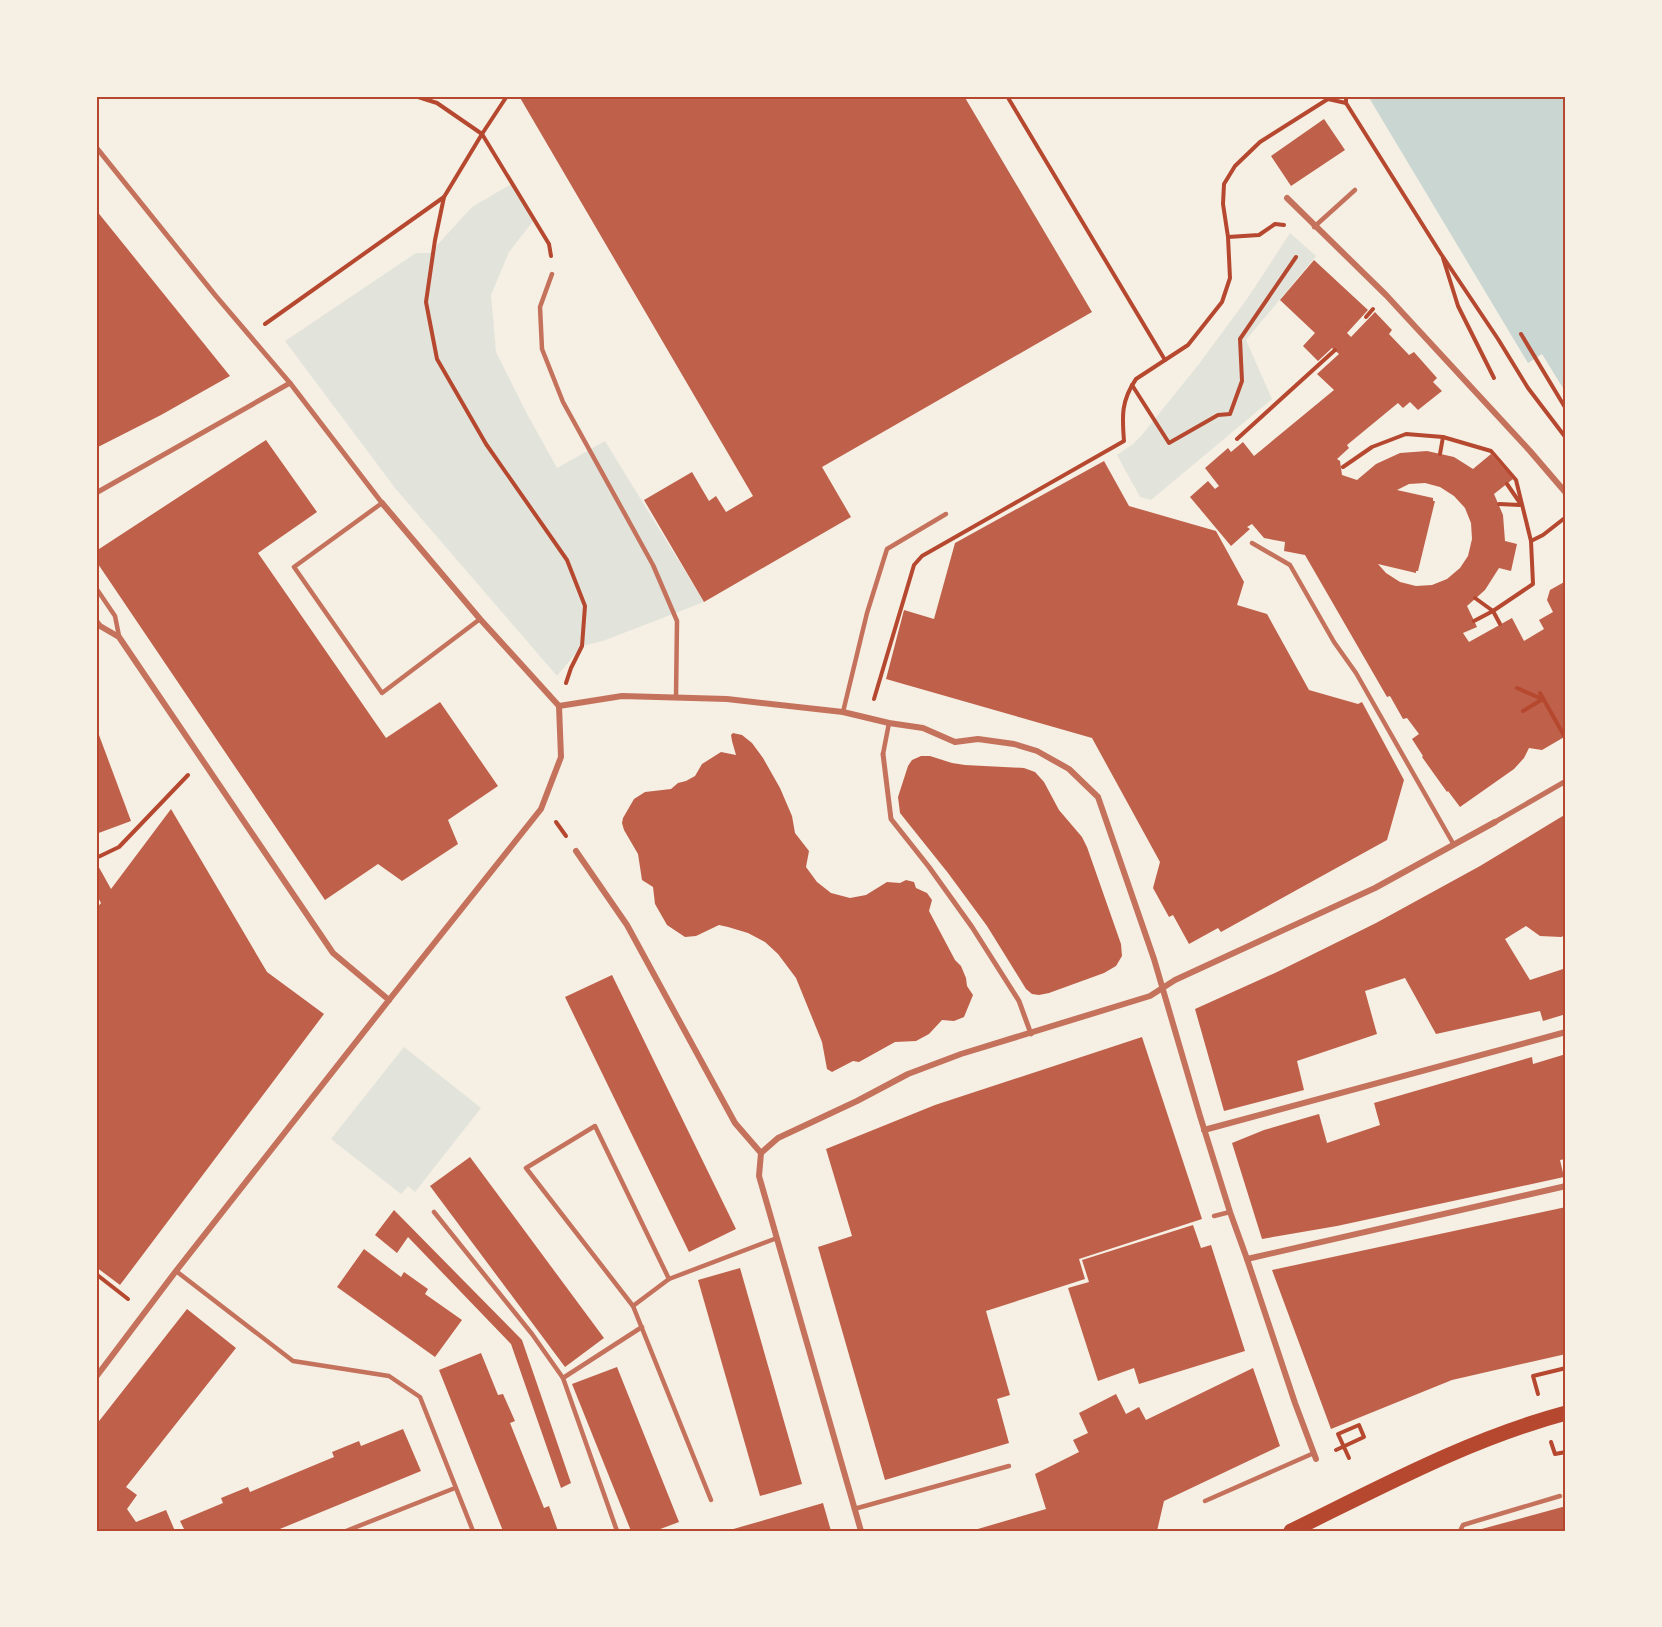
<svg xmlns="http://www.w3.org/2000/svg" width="1662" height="1627" font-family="'Public Sans',sans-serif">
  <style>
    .green { fill: #e2e4dc }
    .water { fill: #c9d6d2 }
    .building { fill: #bf614a; fill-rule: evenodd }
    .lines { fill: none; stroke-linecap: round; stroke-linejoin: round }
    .path { stroke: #b5482f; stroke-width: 4 }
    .service { stroke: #c5725c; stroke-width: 4.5 }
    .pedestrian { stroke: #c5725c; stroke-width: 5 }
    .minor { stroke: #c5725c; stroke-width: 6 }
    .primary { stroke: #b5482f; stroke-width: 15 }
    .neatline { fill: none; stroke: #b5482f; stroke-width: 2 }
  </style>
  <rect width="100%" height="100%" fill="#f6efe4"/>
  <g class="green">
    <polygon points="513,183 534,220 509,252 491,295 496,352 526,412 557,468 605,441 704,602 603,641 582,646 557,676 395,488 285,341 416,253 430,253 472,207"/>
    <polygon points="1290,233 1316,256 1246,340 1272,399 1151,500 1140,497 1117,455 1133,444 1141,436 1199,364 1249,296"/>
    <polygon points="404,1047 481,1108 415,1192 408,1186 401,1194 331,1139"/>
  </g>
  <polygon class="water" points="1368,96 1566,96 1566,393 1542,354 1528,363"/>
  <g class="building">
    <polygon points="519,96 964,96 1092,312 822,467 851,517 704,602 644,500 692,472 709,501 716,496 726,512 753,496"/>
    <polygon points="1324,119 1345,150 1291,186 1271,156"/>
    <polygon points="96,210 230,376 161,415 96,448"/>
    <path d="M 1314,260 L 1368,310 L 1347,333 L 1351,337 L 1375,312 L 1392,330 L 1389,334 L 1409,355 L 1414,352 L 1437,378 L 1433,382 L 1442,391 L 1418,410 L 1410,402 L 1403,408 L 1398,403 L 1347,445 L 1349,448 L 1337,459 L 1340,461 L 1342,475 L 1357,480 L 1376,464 L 1400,453 L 1427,451 L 1454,457 L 1473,469 L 1491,454 L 1513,479 L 1494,494 L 1503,515 L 1505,541 L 1517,544 L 1511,571 L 1499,568 L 1485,590 L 1467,606 L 1477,627 L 1463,633 L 1469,642 L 1512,618 L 1524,641 L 1544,629 L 1539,620 L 1553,612 L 1547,600 L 1550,590 L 1566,581 L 1566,736 L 1542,750 L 1529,748 L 1524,758 L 1514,769 L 1460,807 L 1448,791 L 1447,792 L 1422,757 L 1423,756 L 1412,739 L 1419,734 L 1407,718 L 1403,719 L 1390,696 L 1387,697 L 1305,555 L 1284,551 L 1285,542 L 1264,538 L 1252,524 L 1247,527 L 1250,529 L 1231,546 L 1190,497 L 1208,481 L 1215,489 L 1219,486 L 1205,468 L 1228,448 L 1231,452 L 1243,442 L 1254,456 L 1334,390 L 1317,374 L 1339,354 L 1332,348 L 1318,361 L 1303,346 L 1315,333 L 1280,300 ZM 1425,483 L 1440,487 L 1454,496 L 1465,508 L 1471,523 L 1472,539 L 1468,556 L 1460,568 L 1447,579 L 1432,585 L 1416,586 L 1400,582 L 1386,573 L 1378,564 L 1416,573 L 1416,571 L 1418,571 L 1435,501 L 1433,501 L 1433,498 L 1397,490 L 1409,484 Z"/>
    <polygon points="266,440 317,512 258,553 386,738 440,702 498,786 448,820 458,844 402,881 378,864 325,900 96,561 96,551"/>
    <polygon points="1104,461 1129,506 1216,531 1244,582 1237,605 1267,614 1309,690 1358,704 1362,702 1404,780 1387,840 1221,932 1218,928 1189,944 1173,915 1169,917 1153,888 1160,862 1092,738 886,679 904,610 934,619 955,543"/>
    <polygon points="96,727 131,821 96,834"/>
    <polygon points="733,733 742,735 752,743 763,758 780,788 792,816 795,833 809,851 806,867 817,882 831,893 850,898 866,895 887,882 900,883 906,880 914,882 916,888 927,893 932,900 929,911 955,960 961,966 966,978 967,986 973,995 964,1017 954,1021 942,1020 929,1034 916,1041 895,1042 859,1062 853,1061 832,1072 827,1069 822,1042 796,978 778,954 765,942 748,933 728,927 719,925 696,936 685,937 667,925 655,904 653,887 642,880 638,854 624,830 622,823 623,818 634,799 645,792 671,789 678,783 686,781 695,776 702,764 721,752 736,755 732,741 731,735"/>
    <polygon points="921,756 930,756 952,763 965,765 1024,768 1035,772 1044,782 1059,810 1082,837 1087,847 1121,944 1122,956 1116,966 1104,973 1049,993 1039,995 1032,994 1026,989 987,926 948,873 900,813 898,797 908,766 912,760"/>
    <polygon points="171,809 267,972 324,1014 120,1285 96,1267 96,909 101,903 96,894 96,862 111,889"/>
    <polygon points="1566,814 1566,935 1561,937 1540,936 1526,926 1505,939 1530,980 1566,968 1566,1014 1543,1021 1540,1011 1436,1034 1405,978 1365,991 1377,1034 1297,1061 1304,1090 1224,1111 1195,1009 1277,972 1376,923 1480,866"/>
    <polygon points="612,975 736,1229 689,1252 565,997"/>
    <polygon points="1142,1037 1202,1219 1079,1259 1085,1279 986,1311 1010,1395 997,1399 1009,1443 885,1480 818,1247 852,1236 826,1149 935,1105"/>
    <polygon points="1566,1054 1566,1159 1560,1160 1564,1177 1337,1226 1262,1239 1232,1143 1264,1130 1319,1114 1327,1143 1380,1125 1374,1103 1532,1057 1533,1064"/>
    <polygon points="470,1157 604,1338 565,1367 430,1186"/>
    <polygon points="1566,1207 1566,1354 1452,1380 1331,1429 1272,1270"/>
    <polygon points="394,1210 522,1340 571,1483 561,1488 511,1344 408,1237 397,1253 375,1235"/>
    <polygon points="1193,1225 1201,1248 1211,1245 1245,1351 1139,1384 1134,1368 1098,1381 1068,1288 1089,1282 1082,1260"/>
    <polygon points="364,1249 401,1277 404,1272 428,1289 425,1294 462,1320 435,1357 337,1287"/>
    <polygon points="740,1268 802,1484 760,1496 698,1280"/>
    <polygon points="187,1309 236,1348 126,1487 137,1495 127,1509 136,1522 166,1510 175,1531 96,1531 96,1425"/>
    <polygon points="481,1353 498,1395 503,1394 515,1421 510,1423 544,1508 549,1506 558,1531 503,1531 439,1370"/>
    <polygon points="617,1367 679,1522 655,1531 631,1531 572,1384"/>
    <polygon points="1253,1368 1280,1446 1164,1501 1157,1531 971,1531 1046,1509 1035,1474 1079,1452 1073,1440 1088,1433 1079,1413 1116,1394 1126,1414 1139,1407 1146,1420"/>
    <polygon points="403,1429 421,1471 275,1531 185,1531 180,1521 223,1503 221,1498 248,1487 250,1492 334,1457 332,1452 359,1441 361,1446"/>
    <polygon points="823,1503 831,1531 730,1531 730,1530"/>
    <polygon points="1566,1506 1566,1531 1478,1531 1478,1530"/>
  </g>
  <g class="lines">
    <g class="path">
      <polyline points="415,96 437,103 482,134 549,244 551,256"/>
      <polyline points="507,96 482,134 444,197 435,240 426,302 437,359 486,444 567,560 585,606 582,646 571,668 566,683"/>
      <polyline points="1007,96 1165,360"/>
      <polyline points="1139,96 1140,96"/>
      <polyline points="1326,96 1328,99 1346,103"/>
      <polyline points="1346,96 1346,103 1441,254 1498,339 1528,388 1566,438"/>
      <polyline points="1228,237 1259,235 1275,224 1284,225"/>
      <polyline points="1443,258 1458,306 1494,378"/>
      <polyline points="1366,317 1373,309"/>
      <polyline points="265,324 444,197"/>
      <polyline points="1521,334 1566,409"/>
      <polyline points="1132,385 1169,443 1218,415 1230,414 1242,381 1240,339 1296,257"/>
      <polyline points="1237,439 1335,350"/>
      <polyline points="1440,454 1443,437"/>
      <polyline points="1343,467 1372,447 1406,434 1443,437 1491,451 1516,480 1531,541"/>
      <polyline points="1507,484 1520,503"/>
      <polyline points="1499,504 1520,505"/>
      <polyline points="1475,598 1493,611 1500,624"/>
      <polyline points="1474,621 1493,611 1533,584 1531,541 1543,535 1566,517"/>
      <polyline points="1517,688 1542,699"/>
      <polyline points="1540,693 1566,739"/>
      <path d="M 874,699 L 914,565 L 922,556 L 1124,441 C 1122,416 1121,401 1136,379 L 1188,345 L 1222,302 L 1230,278 L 1228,237 L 1223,204 L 1224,184 L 1235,166 L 1260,142 L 1328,99"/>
      <polyline points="1523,711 1543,699"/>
      <polyline points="556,822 566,836"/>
      <polyline points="96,858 119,847 188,775"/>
      <polyline points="96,1274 128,1299"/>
      <polyline points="1538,1394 1533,1376 1566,1368"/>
      <polyline points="1551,1442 1555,1454 1566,1452"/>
      <polyline points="1336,1450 1364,1437 1359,1425 1338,1434 1349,1458"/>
    </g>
    <g class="service">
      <polyline points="1314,227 1355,190"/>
      <polyline points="552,274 540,307 542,349 563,402 653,565 677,621 676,698"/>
      <polyline points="382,503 294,567 382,693 480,619"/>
      <polyline points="1252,543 1290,565 1334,642 1356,673 1454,845"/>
      <polyline points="96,588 115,616 119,636"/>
      <polyline points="843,712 867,613 887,549 946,514"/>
      <polyline points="883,754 889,723"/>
      <polyline points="434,1212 532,1334 563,1378"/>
      <polyline points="1214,1216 1230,1212"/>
      <polyline points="176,1271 293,1361 389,1376 420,1397 473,1531"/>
      <polyline points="669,1279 595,1126 526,1168 633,1306 711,1500"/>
      <polyline points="633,1306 669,1279 777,1238"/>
      <polyline points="1205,1501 1314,1453"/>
      <polyline points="854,1509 1009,1466"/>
      <polyline points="346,1531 455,1488"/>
      <polyline points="617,1531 563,1378 642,1327"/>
      <polyline points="1460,1531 1463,1525 1560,1496"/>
    </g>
    <g class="pedestrian">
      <polyline points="96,147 215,295 290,383 382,503"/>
      <polyline points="96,493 290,383"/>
      <polyline points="883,754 891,819 929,867 972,927 1019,1001 1031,1034"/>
      <polyline points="1495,822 1566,781"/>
    </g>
    <g class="minor">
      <polyline points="1287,198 1386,295 1530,451 1566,493"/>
      <polyline points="96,621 100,626 119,637 333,953 389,1000"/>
      <polyline points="559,706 622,696 727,699 843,712 889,723 923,728 955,742 978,739 1014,744 1037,751 1069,769 1098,797 1154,959 1200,1116 1230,1212 1247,1259 1295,1403 1316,1459"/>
      <polyline points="576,851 627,925 735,1123 761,1153 759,1176 861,1531"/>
      <polyline points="1204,1130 1566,1032"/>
      <polyline points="761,1153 778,1138 857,1101 908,1074 961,1054 1150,996 1175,980 1375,888 1495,822"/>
      <polyline points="1247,1259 1566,1186"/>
      <polyline points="96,1377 176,1271 389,1000 541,809 561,757 559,706 480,619 382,503"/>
    </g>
    <path class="primary" d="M 1291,1531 C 1381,1487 1469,1439 1566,1413"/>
  </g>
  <rect width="1662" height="1627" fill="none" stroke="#f6efe4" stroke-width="195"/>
  <rect x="98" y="98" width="1466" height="1432" class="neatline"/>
</svg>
